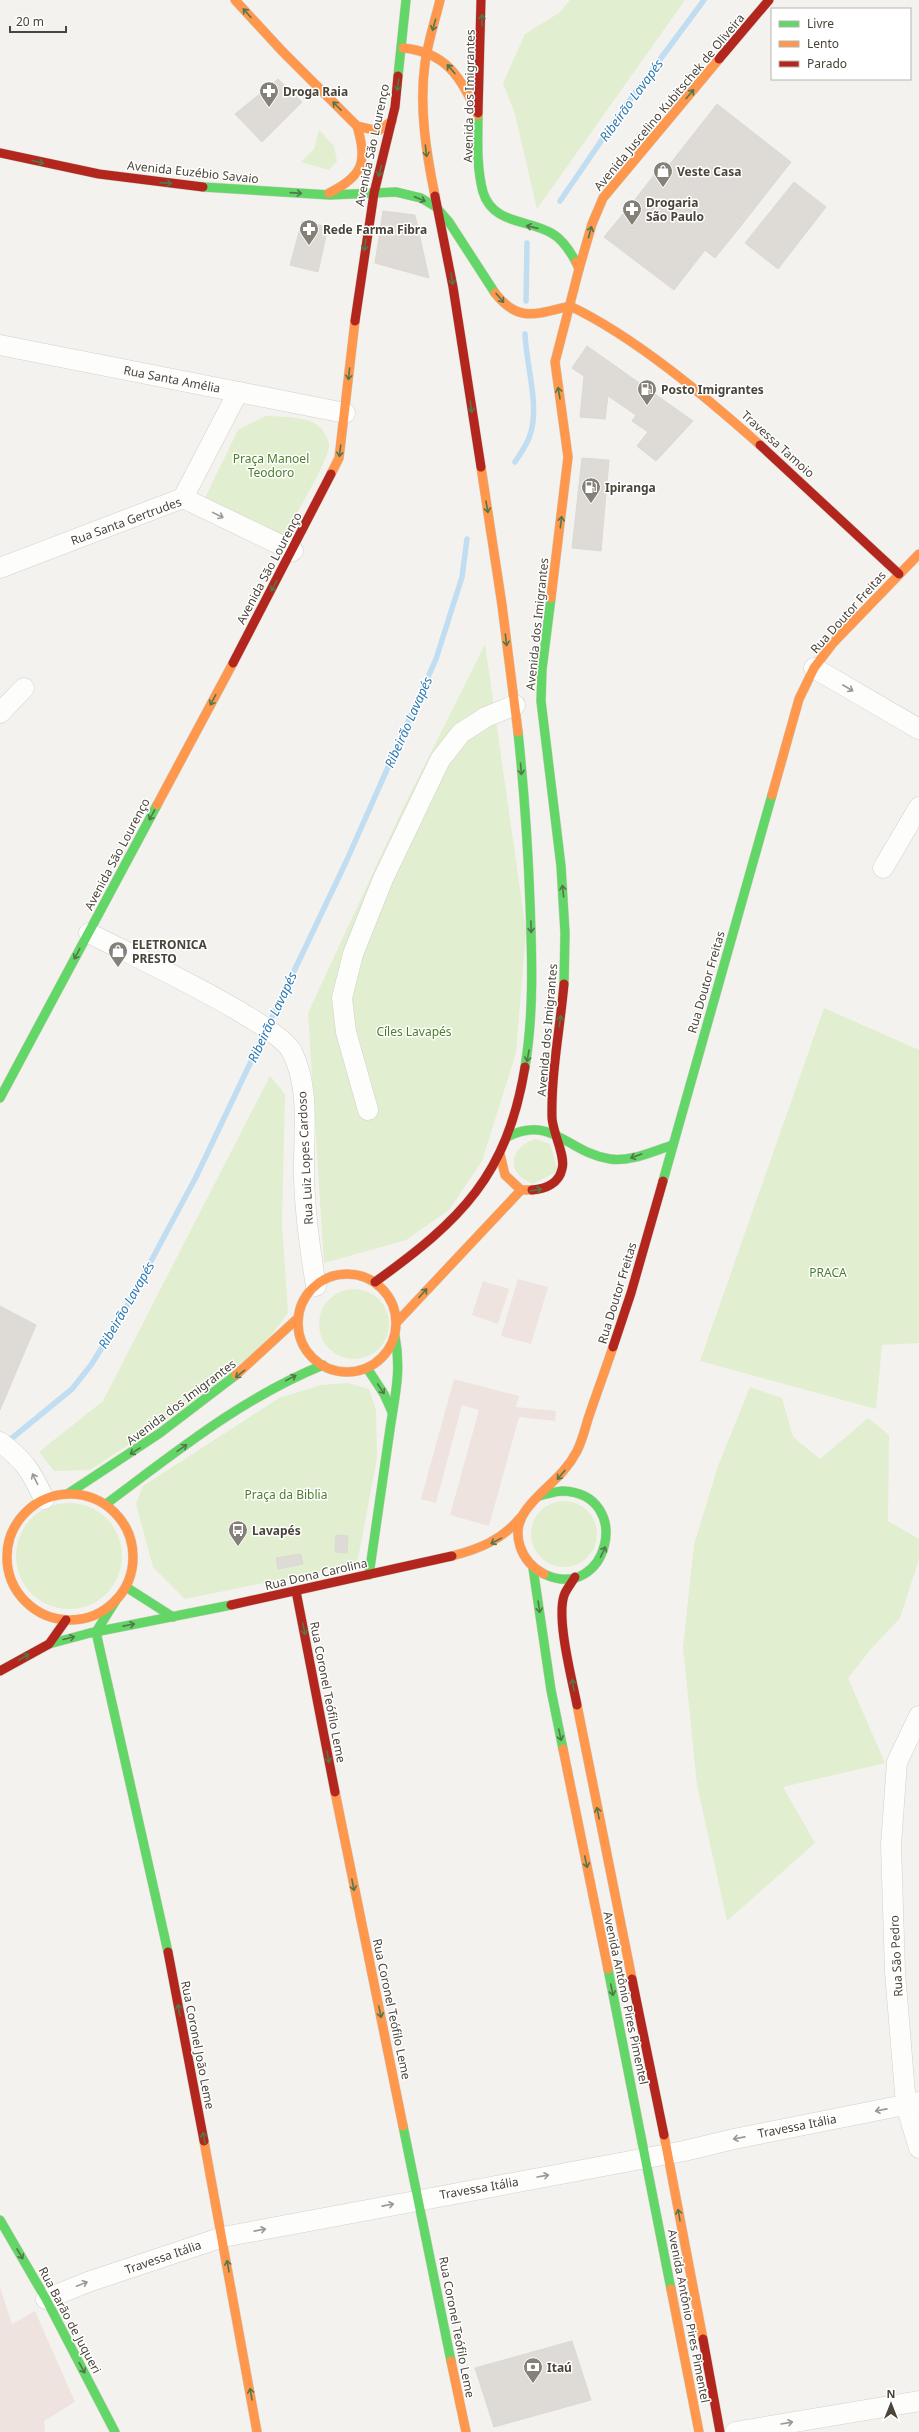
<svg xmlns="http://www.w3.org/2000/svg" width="919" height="2432" font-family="'Noto Sans',sans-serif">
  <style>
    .medical { fill: #eee3df }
    .green { fill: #e1eecf }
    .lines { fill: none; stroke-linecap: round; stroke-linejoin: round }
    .stream { stroke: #c0ddf1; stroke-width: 5.5 }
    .building { fill: #dedbd6; stroke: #dcd9d4 }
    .street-casing { stroke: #d2d0cb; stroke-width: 21 }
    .fast-casing { stroke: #d3cfc5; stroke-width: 10 }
    .slow-casing { stroke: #d3cfc5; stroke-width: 10 }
    .jam-casing { stroke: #d3cfc5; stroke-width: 10 }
    .street { stroke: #fdfdfc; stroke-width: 20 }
    .fast { stroke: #63d668; stroke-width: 9 }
    .slow { stroke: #ff974d; stroke-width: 9 }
    .jam { stroke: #b3261e; stroke-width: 9 }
    .oneway { stroke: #537749 }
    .oneway2 { stroke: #9b9791 }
    .labels { text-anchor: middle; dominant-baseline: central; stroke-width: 3; stroke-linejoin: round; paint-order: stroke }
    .poi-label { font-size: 12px; font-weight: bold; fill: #4b4439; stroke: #fff; text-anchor: start }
    .street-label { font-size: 12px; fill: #4b4439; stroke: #fff }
    .park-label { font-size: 12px; fill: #4a7f2a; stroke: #fff }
    .water-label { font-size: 13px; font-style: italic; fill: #2e7ab2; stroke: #fff }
  </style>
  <rect width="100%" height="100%" fill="#f4f2ee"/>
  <g class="medical">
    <polygon points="518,1279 548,1287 531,1344 501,1336"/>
    <polygon points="483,1281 509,1289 498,1324 472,1315"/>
    <polygon points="454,1379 519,1396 516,1407 556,1411 555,1421 519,1417 489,1526 450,1515 479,1410 462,1405 436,1503 421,1499"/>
    <polygon points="0,2287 12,2324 35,2311 75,2402 44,2421 45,2432 0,2432"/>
  </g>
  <g class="green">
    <polygon points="570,0 685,0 537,209 515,114 503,83 525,34 559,13"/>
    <polygon points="319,130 334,146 337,161 329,170 301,162 314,149"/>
    <path d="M 266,416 C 282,417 299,416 314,423 C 322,427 328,436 329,445 C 330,459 290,524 281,541 L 202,504 L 238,430 Z"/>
    <polygon points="485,644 526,931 516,1053 482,1161 449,1210 406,1240 324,1263 308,1013 403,808"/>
    <polygon points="824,1008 919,1050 919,1343 882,1345 876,1409 700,1361"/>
    <polygon points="270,1076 285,1094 282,1225 288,1313 248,1366 90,1470 54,1471 39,1452 103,1401"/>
    <path d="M 536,1139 L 550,1144 L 558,1171 L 533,1184 C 528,1181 522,1179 519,1175 C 506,1160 520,1143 536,1139 Z"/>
    <circle cx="354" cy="1324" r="35"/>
    <polygon points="347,1383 369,1389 376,1410 377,1458 357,1564 185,1599 153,1567 136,1504 143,1486 279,1398 321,1385"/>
    <polygon points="750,1387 782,1398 793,1437 820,1459 868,1418 889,1435 888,1521 919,1539 919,1559 900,1618 871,1649 848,1678 885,1763 783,1787 815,1843 727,1921 697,1785 683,1647 694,1545 718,1466"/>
    <circle cx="564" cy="1534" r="33"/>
    <circle cx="69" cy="1556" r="53"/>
  </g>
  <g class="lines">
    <g class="stream">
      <polyline points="560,201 621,112 704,0"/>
      <polyline points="526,301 527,243"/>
      <path d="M 515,462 C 520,454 526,446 529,438 C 541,409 526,365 525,334"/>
      <polyline points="6,1443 72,1389 91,1365 120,1319 196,1177 346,862 436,659 462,577 467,539"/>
    </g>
  </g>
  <g class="building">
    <polygon points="278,79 302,102 262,142 235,114"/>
    <polygon points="717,104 791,162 744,222 670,164"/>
    <polygon points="665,161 744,222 715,258 637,197"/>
    <polygon points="794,182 826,207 778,269 745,243"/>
    <polygon points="637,197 705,250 674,290 604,237"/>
    <polygon points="383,211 415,215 429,278 375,263"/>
    <polygon points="302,221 328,227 318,272 290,265"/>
    <polygon points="587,346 693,421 656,461 637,446 648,432 632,421 636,415 608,396 605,419 580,417 584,376 572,368"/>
    <polygon points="582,458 609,460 601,551 572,548"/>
    <polygon points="0,1306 36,1325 0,1410"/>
    <polygon points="336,1535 348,1536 347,1553 335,1552"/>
    <polygon points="301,1554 303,1564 278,1569 276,1558"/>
    <polygon points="572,2341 591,2400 494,2427 475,2368"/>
  </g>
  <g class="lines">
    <g class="street-casing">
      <g id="street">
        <polyline points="0,345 345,413"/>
        <polyline points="183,498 238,392"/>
        <polyline points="0,568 183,498 293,551"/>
        <polyline points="814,668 919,729"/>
        <polyline points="0,713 24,688"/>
        <polyline points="883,868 919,807"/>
        <path d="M 89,933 C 125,952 278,1023 292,1052 C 311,1089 303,1137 304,1177 C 305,1214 310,1250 316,1286"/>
        <polyline points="368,1110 346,1032 342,998 353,954 383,879 440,760 461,733 486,717 515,705"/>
        <path d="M 0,1442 C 25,1461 31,1471 44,1499"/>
        <polyline points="919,1716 897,1762 891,1845 895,1972 906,2105 919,2148"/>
        <polyline points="46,2299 88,2282 223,2237 684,2151 734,2139 919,2102"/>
        <polyline points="735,2432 919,2401"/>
      </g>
    </g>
    <g class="fast-casing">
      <g id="fast">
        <polyline points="398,76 406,0"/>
        <path d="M 478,113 C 478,138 476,166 483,192 C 493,225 529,219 553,234 C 563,240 570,251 576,262"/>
        <polyline points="203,187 330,195 396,192 421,198 436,207 449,222 495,293"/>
        <polyline points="551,598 542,669 541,701 561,866 565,933 564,984"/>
        <path d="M 518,732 C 524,789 528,846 530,903 C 532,957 534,1013 525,1067"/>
        <polyline points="0,1098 157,805"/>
        <path d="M 507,1137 C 552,1114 568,1153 610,1159 C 631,1162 653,1151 673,1145"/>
        <polyline points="663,1181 772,795"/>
        <polyline points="367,1368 384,1394 392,1412"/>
        <polyline points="69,1493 160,1433 236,1375"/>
        <path d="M 539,1496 C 547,1494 556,1491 563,1491 C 635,1494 608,1604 544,1574"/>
        <path d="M 106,1504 C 176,1452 242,1398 323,1365"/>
        <polyline points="533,1568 551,1690 563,1749"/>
        <path d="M 369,1575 C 376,1529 382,1482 389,1436 C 394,1399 402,1373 395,1336"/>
        <polyline points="126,1587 173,1617"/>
        <polyline points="116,1600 96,1632 168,1952"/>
        <polyline points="49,1644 90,1633 231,1605"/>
        <polyline points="608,1969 671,2289"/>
        <polyline points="403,2126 451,2361"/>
        <polyline points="0,2220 46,2299 115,2432"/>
      </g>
    </g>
    <g class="slow-casing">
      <g id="slow">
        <polyline points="235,0 282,51 357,126 378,131 392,121"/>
        <path d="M 403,48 C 447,52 461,78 478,115"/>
        <path d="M 329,193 C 363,176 368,162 357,126"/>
        <path d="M 435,196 C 426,152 419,107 425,63 C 428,41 435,21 440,0"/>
        <polyline points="579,269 592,224 603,198 719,59"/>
        <path d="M 495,293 C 518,323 537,314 570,306 C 635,337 706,397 760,445"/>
        <polyline points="481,467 502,605 518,732"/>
        <polyline points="331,474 339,458 355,321"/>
        <polyline points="551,598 568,457 555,362 579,269 576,262"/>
        <polyline points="772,795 799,699 814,668 833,643 919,554"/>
        <polyline points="157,805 233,663"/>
        <polyline points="500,1154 505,1175 521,1190"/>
        <circle cx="347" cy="1323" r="49"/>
        <polyline points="397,1322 521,1190 532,1190"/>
        <polyline points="236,1375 298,1318"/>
        <circle cx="70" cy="1557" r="63"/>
        <path d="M 452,1556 C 479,1549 502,1540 520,1518"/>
        <path d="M 544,1574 C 521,1562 509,1533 526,1510 C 542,1488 563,1478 577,1451 C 582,1441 585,1429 588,1419 C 596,1395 605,1371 613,1347"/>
        <polyline points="577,1705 632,1979"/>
        <polyline points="563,1749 608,1969"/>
        <polyline points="335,1792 403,2126"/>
        <polyline points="664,2135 703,2339"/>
        <polyline points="204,2141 257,2432"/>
        <polyline points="671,2289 699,2432"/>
        <polyline points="451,2361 466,2432"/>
      </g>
    </g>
    <g class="jam-casing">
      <g id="jam">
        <polyline points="719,59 769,0"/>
        <polyline points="478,113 481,0"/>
        <polyline points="0,153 99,174 203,187"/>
        <polyline points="435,196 453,287 481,467"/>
        <polyline points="355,321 374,193 395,107 398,76"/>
        <polyline points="760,445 899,574"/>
        <polyline points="233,663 331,474"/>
        <path d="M 532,1190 C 546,1189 559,1183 562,1169 C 566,1156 553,1134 552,1118 C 551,1073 560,1029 564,984"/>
        <path d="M 375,1282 C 461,1220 507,1176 525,1067"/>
        <polyline points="613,1347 631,1293 663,1181"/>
        <path d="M 575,1577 C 572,1582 568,1587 565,1593 C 555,1615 572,1679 577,1705"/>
        <polyline points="296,1591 335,1792"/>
        <polyline points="231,1605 452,1556"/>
        <polyline points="0,1671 49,1644 66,1620"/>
        <polyline points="168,1952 204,2141"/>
        <polyline points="632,1979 664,2135"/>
        <polyline points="703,2339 720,2432"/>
      </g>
    </g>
    <use href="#street" class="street"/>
    <use href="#fast" class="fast"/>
    <use href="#slow" class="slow"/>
    <use href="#jam" class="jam"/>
  </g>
  <defs><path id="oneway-shaft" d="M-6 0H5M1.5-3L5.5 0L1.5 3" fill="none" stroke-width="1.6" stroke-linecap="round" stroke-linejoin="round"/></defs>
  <g class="oneway">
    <use href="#oneway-shaft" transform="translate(247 13) rotate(-132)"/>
    <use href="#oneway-shaft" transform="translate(482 20) rotate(-91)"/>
    <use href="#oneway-shaft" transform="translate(434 25) rotate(105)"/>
    <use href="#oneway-shaft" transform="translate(451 69) rotate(-131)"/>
    <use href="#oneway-shaft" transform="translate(398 85) rotate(97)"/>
    <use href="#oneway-shaft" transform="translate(690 94) rotate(-49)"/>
    <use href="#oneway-shaft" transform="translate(337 106) rotate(-135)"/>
    <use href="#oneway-shaft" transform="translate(426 151) rotate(84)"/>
    <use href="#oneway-shaft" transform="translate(38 162) rotate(14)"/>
    <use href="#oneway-shaft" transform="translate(380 171) rotate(105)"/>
    <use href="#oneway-shaft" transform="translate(166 183) rotate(4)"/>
    <use href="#oneway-shaft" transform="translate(296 193) rotate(4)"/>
    <use href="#oneway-shaft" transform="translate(420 199) rotate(23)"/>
    <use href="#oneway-shaft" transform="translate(532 227) rotate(-167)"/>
    <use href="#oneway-shaft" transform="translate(590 232) rotate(-75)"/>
    <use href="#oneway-shaft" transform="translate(365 245) rotate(99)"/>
    <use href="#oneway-shaft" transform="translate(452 279) rotate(82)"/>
    <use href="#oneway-shaft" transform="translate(500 298) rotate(50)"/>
    <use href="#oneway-shaft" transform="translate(349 374) rotate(96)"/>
    <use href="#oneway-shaft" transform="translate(559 393) rotate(-100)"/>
    <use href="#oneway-shaft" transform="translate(471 407) rotate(82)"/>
    <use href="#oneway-shaft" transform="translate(340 451) rotate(97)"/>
    <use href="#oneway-shaft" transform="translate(487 507) rotate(80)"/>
    <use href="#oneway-shaft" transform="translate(561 522) rotate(-83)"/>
    <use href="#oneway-shaft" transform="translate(274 586) rotate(118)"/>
    <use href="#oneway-shaft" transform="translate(506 640) rotate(84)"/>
    <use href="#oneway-shaft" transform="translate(213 700) rotate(118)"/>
    <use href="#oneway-shaft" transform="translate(521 769) rotate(85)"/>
    <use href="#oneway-shaft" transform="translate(152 815) rotate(118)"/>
    <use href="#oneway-shaft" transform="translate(563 891) rotate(-96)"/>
    <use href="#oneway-shaft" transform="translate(531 927) rotate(89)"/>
    <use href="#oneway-shaft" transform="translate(77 954) rotate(118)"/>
    <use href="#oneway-shaft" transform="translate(560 1021) rotate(-82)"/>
    <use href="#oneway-shaft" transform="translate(528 1056) rotate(100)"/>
    <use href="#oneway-shaft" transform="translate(636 1156) rotate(160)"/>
    <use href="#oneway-shaft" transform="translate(536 1190) rotate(-9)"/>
    <use href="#oneway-shaft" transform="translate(423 1293) rotate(-48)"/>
    <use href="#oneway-shaft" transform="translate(240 1374) rotate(141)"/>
    <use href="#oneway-shaft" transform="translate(291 1378) rotate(-28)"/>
    <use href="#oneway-shaft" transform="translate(381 1389) rotate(56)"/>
    <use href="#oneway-shaft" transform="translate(182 1448) rotate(-35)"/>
    <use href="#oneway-shaft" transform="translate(135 1451) rotate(148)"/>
    <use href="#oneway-shaft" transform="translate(561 1475) rotate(130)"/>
    <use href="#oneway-shaft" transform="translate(496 1541) rotate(151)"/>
    <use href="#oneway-shaft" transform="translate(603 1552) rotate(-64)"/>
    <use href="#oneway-shaft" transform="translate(539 1607) rotate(82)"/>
    <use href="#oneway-shaft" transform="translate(129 1625) rotate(-11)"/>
    <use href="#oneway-shaft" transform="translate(304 1629) rotate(78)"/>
    <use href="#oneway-shaft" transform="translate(69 1638) rotate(-14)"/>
    <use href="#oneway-shaft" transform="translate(24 1657) rotate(-30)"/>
    <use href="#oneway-shaft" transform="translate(573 1685) rotate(-100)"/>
    <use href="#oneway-shaft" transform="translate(560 1735) rotate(78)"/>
    <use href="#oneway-shaft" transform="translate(328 1757) rotate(79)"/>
    <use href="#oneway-shaft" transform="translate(598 1813) rotate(-101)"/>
    <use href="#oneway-shaft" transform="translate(586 1862) rotate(78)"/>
    <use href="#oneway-shaft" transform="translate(353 1885) rotate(79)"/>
    <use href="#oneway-shaft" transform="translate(612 1990) rotate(78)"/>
    <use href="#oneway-shaft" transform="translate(179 2010) rotate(-101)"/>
    <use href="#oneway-shaft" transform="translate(380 2012) rotate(78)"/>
    <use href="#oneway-shaft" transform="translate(204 2138) rotate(-101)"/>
    <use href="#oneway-shaft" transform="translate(679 2215) rotate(-100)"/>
    <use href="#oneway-shaft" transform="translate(20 2254) rotate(60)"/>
    <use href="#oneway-shaft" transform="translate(228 2266) rotate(-100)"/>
    <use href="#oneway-shaft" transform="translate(82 2368) rotate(62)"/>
    <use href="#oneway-shaft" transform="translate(251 2394) rotate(-100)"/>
  </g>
  <g class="oneway2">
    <use href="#oneway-shaft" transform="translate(218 515) rotate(26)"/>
    <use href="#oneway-shaft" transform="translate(848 688) rotate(30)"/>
    <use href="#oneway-shaft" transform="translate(35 1479) rotate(-116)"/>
    <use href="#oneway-shaft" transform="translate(881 2110) rotate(169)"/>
    <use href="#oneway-shaft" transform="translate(739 2138) rotate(169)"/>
    <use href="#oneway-shaft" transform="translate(543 2176) rotate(-10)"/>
    <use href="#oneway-shaft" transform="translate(388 2205) rotate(-11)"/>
    <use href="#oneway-shaft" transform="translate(260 2230) rotate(-11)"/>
    <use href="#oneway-shaft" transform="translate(82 2284) rotate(-22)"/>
    <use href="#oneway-shaft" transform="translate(787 2423) rotate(-10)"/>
  </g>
  <defs>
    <g id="pharmacy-pin" transform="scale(1)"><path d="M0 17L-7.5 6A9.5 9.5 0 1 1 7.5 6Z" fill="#868178" stroke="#fff"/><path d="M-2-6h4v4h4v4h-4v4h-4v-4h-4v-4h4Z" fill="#fff"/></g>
    <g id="shop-pin" transform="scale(1)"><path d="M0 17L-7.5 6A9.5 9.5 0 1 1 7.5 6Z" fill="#868178" stroke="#fff"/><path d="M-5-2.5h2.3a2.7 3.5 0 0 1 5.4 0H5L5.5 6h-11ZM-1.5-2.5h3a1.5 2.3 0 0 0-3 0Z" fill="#fff"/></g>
    <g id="fuel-pin" transform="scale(1)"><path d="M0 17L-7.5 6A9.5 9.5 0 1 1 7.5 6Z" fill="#868178" stroke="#fff"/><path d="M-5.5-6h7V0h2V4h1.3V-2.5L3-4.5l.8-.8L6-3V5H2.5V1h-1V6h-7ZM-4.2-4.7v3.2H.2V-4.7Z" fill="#fff"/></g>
    <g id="bus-pin" transform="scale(1)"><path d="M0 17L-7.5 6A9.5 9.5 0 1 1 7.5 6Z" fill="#868178" stroke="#fff"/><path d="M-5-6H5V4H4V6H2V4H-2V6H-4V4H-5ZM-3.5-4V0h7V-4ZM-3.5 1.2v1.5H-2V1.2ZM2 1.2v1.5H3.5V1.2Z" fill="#fff"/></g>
    <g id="bank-pin" transform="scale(1)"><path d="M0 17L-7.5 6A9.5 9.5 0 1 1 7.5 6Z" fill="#868178" stroke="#fff"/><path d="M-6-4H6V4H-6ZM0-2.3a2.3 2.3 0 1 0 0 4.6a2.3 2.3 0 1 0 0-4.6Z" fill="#fff"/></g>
  </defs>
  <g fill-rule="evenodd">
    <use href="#pharmacy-pin" x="269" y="91"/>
    <use href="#shop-pin" x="663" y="171"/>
    <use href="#pharmacy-pin" x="632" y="209"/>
    <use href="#pharmacy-pin" x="309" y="229"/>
    <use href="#fuel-pin" x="647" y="389"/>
    <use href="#fuel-pin" x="591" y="487"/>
    <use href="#shop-pin" x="118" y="951"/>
    <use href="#bus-pin" x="238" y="1530"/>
    <use href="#bank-pin" x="533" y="2367"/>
  </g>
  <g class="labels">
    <g class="poi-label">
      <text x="283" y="91">Droga Raia</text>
      <text x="677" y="171">Veste Casa</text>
      <text x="646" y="202">Drogaria<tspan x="646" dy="14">São Paulo</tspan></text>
      <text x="323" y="229">Rede Farma Fibra</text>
      <text x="661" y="389">Posto Imigrantes</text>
      <text x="605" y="487">Ipiranga</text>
      <text x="132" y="944">ELETRONICA<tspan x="132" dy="14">PRESTO</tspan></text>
      <text x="252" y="1530">Lavapés</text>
      <text x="547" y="2367">Itaú</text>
    </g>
    <g class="street-label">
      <text transform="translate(469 96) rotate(-89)">Avenida dos Imigrantes</text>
      <text transform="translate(669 102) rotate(-50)">Avenida Juscelino Kubitschek de Oliveira</text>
      <text transform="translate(372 145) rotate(-78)">Avenida São Lourenço</text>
      <text transform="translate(193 172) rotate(6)">Avenida Euzébio Savaio</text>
      <text transform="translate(172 379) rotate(11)">Rua Santa Amélia</text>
      <text transform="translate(778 444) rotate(42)">Travessa Tamoio</text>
      <text transform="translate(126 521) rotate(-20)">Rua Santa Gertrudes</text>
      <text transform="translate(269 568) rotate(-62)">Avenida São Lourenço</text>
      <text transform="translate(848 612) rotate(-48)">Rua Doutor Freitas</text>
      <text transform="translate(537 624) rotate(-84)">Avenida dos Imigrantes</text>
      <text transform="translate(117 854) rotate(-62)">Avenida São Lourenço</text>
      <text transform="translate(706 982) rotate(-74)">Rua Doutor Freitas</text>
      <text transform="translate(547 1030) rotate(-85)">Avenida dos Imigrantes</text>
      <text transform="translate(305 1158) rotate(-93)">Rua Luiz Lopes Cardoso</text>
      <text transform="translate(617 1293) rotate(-73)">Rua Doutor Freitas</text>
      <text transform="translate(181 1402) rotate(-37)">Avenida dos Imigrantes</text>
      <text transform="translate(316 1574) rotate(-13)">Rua Dona Carolina</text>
      <text transform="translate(328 1692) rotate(79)">Rua Coronel Teófilo Leme</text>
      <text transform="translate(896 1956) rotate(-93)">Rua São Pedro</text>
      <text transform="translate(626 1998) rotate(78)">Avenida Antônio Pires Pimentel</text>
      <text transform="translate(392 2009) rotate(78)">Rua Coronel Teófilo Leme</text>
      <text transform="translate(198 2045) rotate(79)">Rua Coronel João Leme</text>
      <text transform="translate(797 2126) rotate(-11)">Travessa Itália</text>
      <text transform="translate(479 2188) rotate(-10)">Travessa Itália</text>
      <text transform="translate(163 2257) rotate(-19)">Travessa Itália</text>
      <text transform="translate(689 2316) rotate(79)">Avenida Antônio Pires Pimentel</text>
      <text transform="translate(70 2320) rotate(62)">Rua Barão de Juqueri</text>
      <text transform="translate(457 2327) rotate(79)">Rua Coronel Teófilo Leme</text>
    </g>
    <g class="park-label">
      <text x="271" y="458">Praça Manoel<tspan x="271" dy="14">Teodoro</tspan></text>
      <text x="414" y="1031">Cíles Lavapés</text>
      <text x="828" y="1272">PRACA</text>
      <text x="286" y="1494">Praça da Biblia</text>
    </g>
    <g class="water-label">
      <text transform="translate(631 100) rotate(-54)">Ribeirão Lavapés</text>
      <text transform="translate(408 722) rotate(-66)">Ribeirão Lavapés</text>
      <text transform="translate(272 1017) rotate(-65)">Ribeirão Lavapés</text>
      <text transform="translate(126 1305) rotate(-60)">Ribeirão Lavapés</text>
    </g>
  </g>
  <rect x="771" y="8" width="140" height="72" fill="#ffffff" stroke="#b7b4b0"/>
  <rect x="779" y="21" width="20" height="6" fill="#63d668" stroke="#b7b4b0"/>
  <text x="807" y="28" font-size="12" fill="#4b4439">Livre</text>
  <rect x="779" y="41" width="20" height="6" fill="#ff974d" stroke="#b7b4b0"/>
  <text x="807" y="48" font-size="12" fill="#4b4439">Lento</text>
  <rect x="779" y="61" width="20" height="6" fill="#b3261e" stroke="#b7b4b0"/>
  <text x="807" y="68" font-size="12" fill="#4b4439">Parado</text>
  <g transform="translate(891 2404)" stroke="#ffffff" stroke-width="3" paint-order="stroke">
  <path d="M0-3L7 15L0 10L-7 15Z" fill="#4b4439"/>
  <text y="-6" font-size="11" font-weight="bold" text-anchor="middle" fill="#4b4439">N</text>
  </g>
  <path d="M10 26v6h56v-6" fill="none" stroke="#4b4439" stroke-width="2"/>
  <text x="16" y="26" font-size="12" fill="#4b4439" stroke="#ffffff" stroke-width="3" paint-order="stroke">20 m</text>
</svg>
